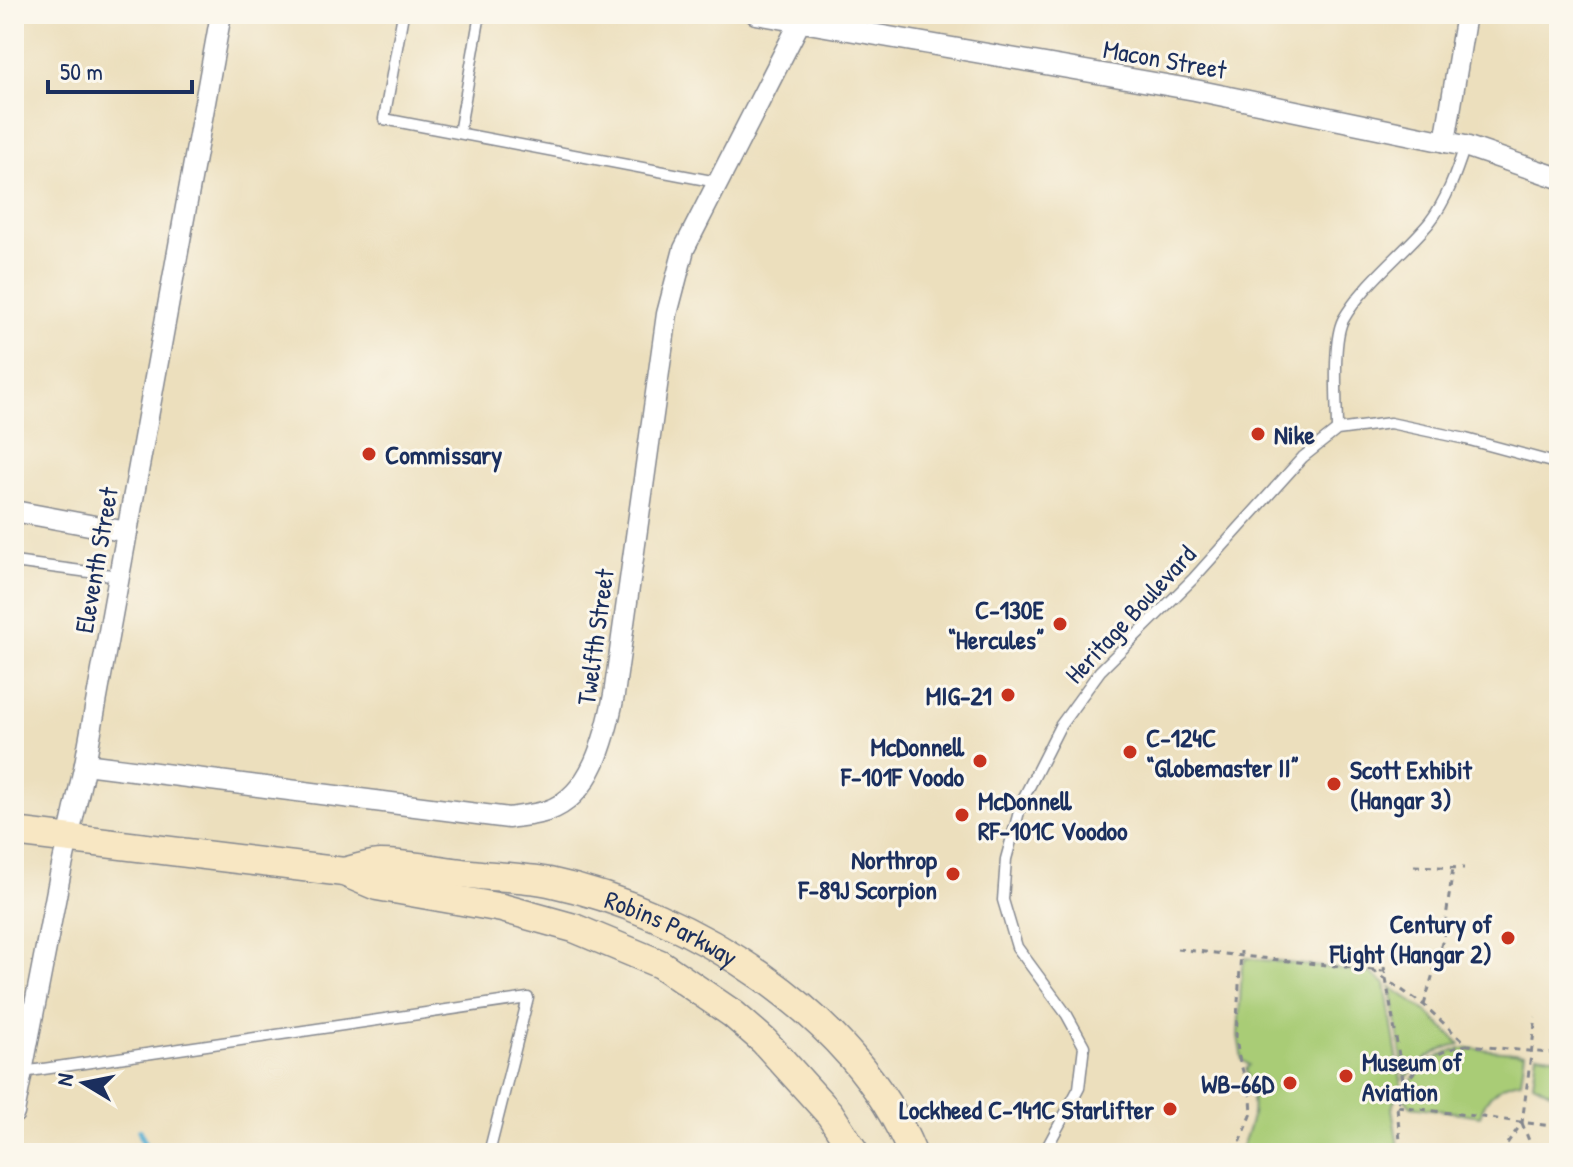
<svg xmlns="http://www.w3.org/2000/svg" width="1573" height="1167" font-family="'Patrick Hand',sans-serif">
  <style>
    .green { fill: #a9cc76; stroke: #627e6a; stroke-width: 2 }
    .lines { fill: none; stroke-linecap: round; stroke-linejoin: round }
    .stream { stroke: #53add1; stroke-width: 6 }
    .lane-casing { stroke: #84878e; stroke-width: 13 }
    .street-casing { stroke: #84878e; stroke-width: 23 }
    .secondary-casing { stroke: #84878e; stroke-width: 31 }
    .path { stroke: #84878e; stroke-width: 3; stroke-dasharray: 6 6; stroke-linecap: butt }
    .lane { stroke: #fff; stroke-width: 10 }
    .street { stroke: #fff; stroke-width: 20 }
    .secondary { stroke: #f8e7c3; stroke-width: 28 }
    .poi-dot { fill: #c8321e; stroke: #fbf7ec; stroke-width: 3 }
    .labels { text-anchor: middle; dominant-baseline: central; stroke-width: 6; stroke-linejoin: round; paint-order: stroke }
    .street-label { font-size: 26px; fill: #1b2f5e; stroke: #fbf7ec }
    .poi-label { font-size: 26px; font-weight: bold; fill: #1b2f5e; stroke: #fbf7ec; text-anchor: end }
  </style>
  <rect width="100%" height="100%" fill="#fbf7ec"/>
  <filter id="ink" filterUnits="userSpaceOnUse"><feTurbulence type="fractalNoise" baseFrequency=".0125" numOctaves="2"/><feDisplacementMap in="SourceGraphic" scale="16" xChannelSelector="R" yChannelSelector="G"/><feConvolveMatrix kernelMatrix="1 2 1 2 8 2 1 2 1" color-interpolation-filters="sRGB"/></filter>
  <filter id="wash" filterUnits="userSpaceOnUse"><feTurbulence type="fractalNoise" baseFrequency=".006" numOctaves="4" result="noise"/><feDisplacementMap in="SourceGraphic" scale="32" xChannelSelector="R" yChannelSelector="G"/><feGaussianBlur stdDeviation="1.8" result="paint"/><feColorMatrix in="noise" values="0 0 0 0 0 0 0 0 0 0 0 0 0 0 0 0 0 1.4 0 .05"/><feComposite in="paint" operator="in"/></filter>
  <g filter="url(#wash)">
    <rect width="100%" height="100%" fill="#ecdfbd"/>
    <g class="green">
      <path d="M 1246,958 L 1371,973 L 1385,984 L 1402,1086 L 1392,1108 L 1399,1153 L 1239,1153 C 1254,1119 1257,1107 1246,1070 L 1249,1065 L 1242,1060 L 1238,1036 L 1242,967 Z"/>
      <path d="M 1391,987 L 1427,1012 L 1460,1044 C 1436,1049 1421,1061 1405,1079 Z"/>
      <path d="M 1466,1048 L 1525,1053 L 1521,1081 C 1499,1084 1486,1095 1480,1116 L 1411,1106 L 1403,1096 C 1414,1070 1437,1052 1466,1048 Z"/>
      <polygon points="1537,1054 1559,1057 1559,1102 1551,1092 1533,1083"/>
    </g>
    <g class="lines">
      <polyline class="stream" points="140,1131 147,1153"/>
    </g>
  </g>
  <g filter="url(#ink)">
    <g class="lines">
      <g class="lane-casing">
        <g id="lane">
          <polyline points="403,14 384,119 717,182"/>
          <polyline points="459,133 480,14"/>
          <path d="M 1337,430 C 1337,404 1332,341 1343,320 C 1363,284 1403,254 1429,223 C 1447,200 1456,173 1465,146"/>
          <polyline points="14,562 119,576"/>
          <polyline points="23,1072 528,998 489,1153"/>
          <polyline points="1044,1153 1079,1088 1084,1046 1067,1015 1017,947 1003,900 1006,859 1022,801 1060,726 1100,671 1193,579 1303,457 1337,430 1390,423 1466,439 1559,464"/>
        </g>
      </g>
      <g class="street-casing">
        <g id="street">
          <polyline points="756,14 1195,90 1465,146 1559,178"/>
          <polyline points="1445,142 1466,14"/>
          <polyline points="14,511 127,532"/>
          <path d="M 85,764 L 509,818 C 521,816 535,815 547,811 C 592,796 606,736 614,695 L 667,314 L 684,249 L 804,14"/>
          <polyline points="14,1113 60,875 85,764 221,14"/>
        </g>
      </g>
      <g class="secondary-casing">
        <g id="secondary">
          <polyline points="14,832 344,872 377,886 502,908 574,928 660,964 733,1014 764,1041 830,1114 855,1153"/>
          <path id="s1" d="M 344,872 C 355,869 368,865 380,864 C 409,864 441,871 470,874 C 496,877 524,877 549,882 C 691,912 856,1015 912,1153"/>
        </g>
      </g>
      <g class="path">
        <polyline points="1414,866 1464,868"/>
        <polyline points="1177,949 1383,971"/>
        <polyline points="1384,967 1404,1085 1397,1106 1401,1153"/>
        <polyline points="1372,970 1424,1005 1467,1045 1559,1054"/>
        <polyline points="1424,1005 1443,939 1453,868"/>
        <path d="M 1404,1085 C 1420,1062 1438,1051 1466,1045"/>
        <polyline points="1397,1106 1559,1127"/>
        <polyline points="1522,1123 1534,1153"/>
        <polyline points="1236,1153 1252,1113 1251,1098 1239,1058 1236,1037 1241,951"/>
        <polyline points="1500,1153 1522,1123 1536,1017"/>
      </g>
      <use href="#lane" class="lane"/>
      <use href="#street" class="street"/>
      <use href="#secondary" class="secondary"/>
    </g>
  </g>
  <g class="poi-dot">
    <circle cx="1258" cy="434" r="8"/>
    <circle cx="369" cy="454" r="8"/>
    <circle cx="1060" cy="624" r="8"/>
    <circle cx="1008" cy="695" r="8"/>
    <circle cx="1130" cy="752" r="8"/>
    <circle cx="980" cy="761" r="8"/>
    <circle cx="1334" cy="784" r="8"/>
    <circle cx="962" cy="815" r="8"/>
    <circle cx="953" cy="874" r="8"/>
    <circle cx="1508" cy="938" r="8"/>
    <circle cx="1346" cy="1076" r="8"/>
    <circle cx="1290" cy="1083" r="8"/>
    <circle cx="1170" cy="1109" r="8"/>
  </g>
  <g class="labels">
    <g class="street-label">
      <text transform="translate(1165 59) rotate(10)">Macon Street</text>
      <text transform="translate(96 560) rotate(-80)">Eleventh Street</text>
      <text transform="translate(1130 614) rotate(-47)">Heritage Boulevard</text>
      <text transform="translate(595 637) rotate(-82)">Twelfth Street</text>
      <text stroke="none"><textPath href="#s1" startOffset="338">Robins Parkway</textPath></text>
    </g>
    <g class="poi-label">
      <text x="1274" y="434" text-anchor="start">Nike</text>
      <text x="385" y="454" text-anchor="start">Commissary</text>
      <text x="1044" y="609">C-130E<tspan x="1044" dy="30">“Hercules”</tspan></text>
      <text x="992" y="695">MIG-21</text>
      <text x="1146" y="737" text-anchor="start">C-124C<tspan x="1146" dy="30">“Globemaster II”</tspan></text>
      <text x="964" y="746">McDonnell<tspan x="964" dy="30">F-101F Voodo</tspan></text>
      <text x="1350" y="769" text-anchor="start">Scott Exhibit<tspan x="1350" dy="30">(Hangar 3)</tspan></text>
      <text x="978" y="800" text-anchor="start">McDonnell<tspan x="978" dy="30">RF-101C Voodoo</tspan></text>
      <text x="937" y="859">Northrop<tspan x="937" dy="30">F-89J Scorpion</tspan></text>
      <text x="1492" y="923">Century of<tspan x="1492" dy="30">Flight (Hangar 2)</tspan></text>
      <text x="1362" y="1061" text-anchor="start">Museum of<tspan x="1362" dy="30">Aviation</tspan></text>
      <text x="1274" y="1083">WB-66D</text>
      <text x="1154" y="1109">Lockheed C-141C Starlifter</text>
    </g>
  </g>
  <rect width="1573" height="1167" fill="none" stroke="#fbf7ec" stroke-width="48"/>
  <g transform="translate(84 1083) rotate(280)" stroke="#fbf7ec" stroke-width="6" paint-order="stroke">
  <path d="M0-6L14 30L0 20L-14 30Z" fill="#1b2f5e"/>
  <text y="-12" font-size="22" font-weight="bold" text-anchor="middle" fill="#1b2f5e">N</text>
  </g>
  <path d="M48 80v12h144v-12" fill="none" stroke="#1b2f5e" stroke-width="4"/>
  <text x="60" y="80" font-size="24" fill="#1b2f5e" stroke="#fbf7ec" stroke-width="6" paint-order="stroke">50 m</text>
</svg>
